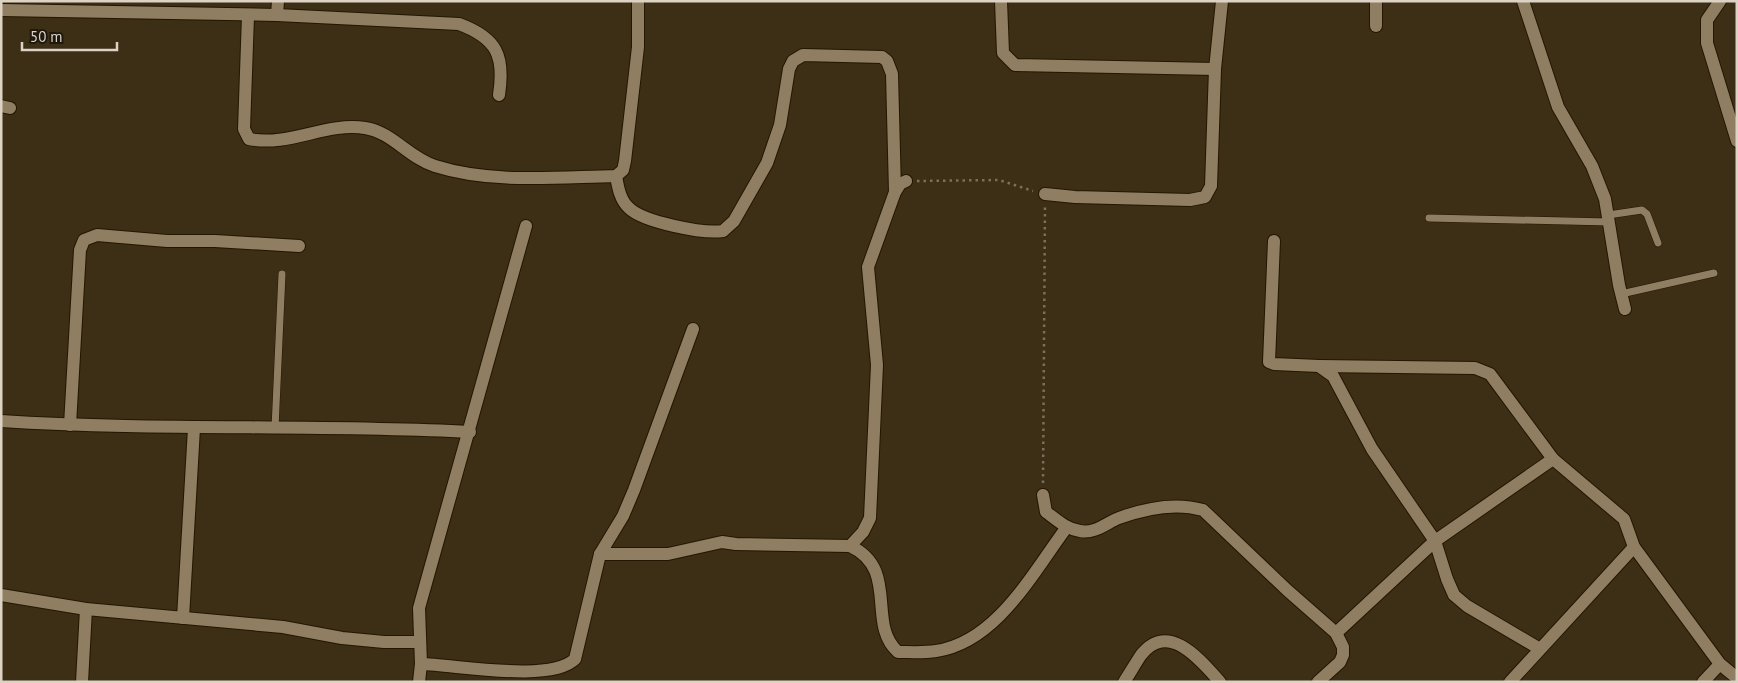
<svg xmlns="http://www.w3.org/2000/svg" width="1738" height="683" font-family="'PT Sans',sans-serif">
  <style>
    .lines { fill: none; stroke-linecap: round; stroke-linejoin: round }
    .service-casing { stroke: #241600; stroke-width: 8 }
    .minor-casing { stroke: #241600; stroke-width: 14 }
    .path { stroke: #7c6f5b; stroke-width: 2.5; stroke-dasharray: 2.5 4; stroke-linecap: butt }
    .service { stroke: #907e63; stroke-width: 7 }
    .minor { stroke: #907e63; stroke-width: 12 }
  </style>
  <rect width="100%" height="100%" fill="#3d2e16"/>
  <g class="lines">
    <g class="service-casing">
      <g id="service">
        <polyline points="1608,215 1642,210 1647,214 1658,243"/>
        <polyline points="1429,218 1609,222"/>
        <polyline points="1621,294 1714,273"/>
        <polyline points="275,428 282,274"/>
      </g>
    </g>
    <g class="minor-casing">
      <g id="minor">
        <polyline points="1001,1 1003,53 1015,65 1215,69"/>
        <polyline points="1523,1 1558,107 1592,166 1605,199 1619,285 1625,309"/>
        <polyline points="1720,1 1707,20 1707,43 1737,141"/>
        <path d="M 1,10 L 277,15 L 459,24 C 497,38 505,56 499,95"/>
        <polyline points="277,15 278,1"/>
        <path d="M 248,16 L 244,129 L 249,139 C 289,147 326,122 365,128 C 392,132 409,158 435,166 C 492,184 557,177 616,176 L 623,170 L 625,161 L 638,47 L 638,1"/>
        <polyline points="1376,26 1376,1"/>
        <polyline points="1,106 10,108"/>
        <path d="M 616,176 C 618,187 620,200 629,208 C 643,222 703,234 723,231 L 734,221 L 767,163 L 780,125 L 789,69 L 793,61 L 803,55 L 882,57 L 887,61 L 892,74 L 895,192"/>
        <polyline points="1045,194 1075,197 1190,200 1205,197 1211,186 1215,69 1222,1"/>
        <polyline points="1274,241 1269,362 1274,364 1319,366 1333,376 1372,449 1435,541 1447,579 1454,595 1467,606 1540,649"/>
        <polyline points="1319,366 1475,368 1490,374 1553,459 1624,519 1634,547 1720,664 1737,678"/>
        <path d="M 1,421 C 157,431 314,424 470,432"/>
        <polyline points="70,425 80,250 84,240 97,235 167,241 215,241 299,246"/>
        <path d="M 1043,495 L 1046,512 C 1057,520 1066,529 1080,531 C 1095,534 1106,523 1119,518 C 1146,508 1175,502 1203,510 L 1287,590 L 1336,633 L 1343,647 L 1343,655 L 1340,662 L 1318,682"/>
        <polyline points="850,546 863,532 870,518 877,365 868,267 895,192 900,184 906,181"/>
        <path d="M 600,554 L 668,554 L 722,542 L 736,544 L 850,546 C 900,569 866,624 898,652 C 910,652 924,653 936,651 C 997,642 1033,572 1067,527"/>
        <polyline points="1,595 86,609 283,627 342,638 384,642 419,642"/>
        <polyline points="183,618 194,428"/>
        <polyline points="1336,633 1435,541 1553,459"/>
        <path d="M 421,664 C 458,665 551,683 575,659 L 600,554 L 623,516 L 634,490 L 693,329"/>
        <polyline points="82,682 86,609"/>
        <polyline points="419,682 421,664 419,608 526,226"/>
        <path d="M 1124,682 C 1130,673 1135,664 1141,655 C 1169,620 1201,661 1220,682"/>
        <polyline points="1510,682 1634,547"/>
        <polyline points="1703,682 1720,664"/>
      </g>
    </g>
    <g class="path">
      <polyline points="917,181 999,180 1033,191"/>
      <polyline points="1043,483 1045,206"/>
    </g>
    <use href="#service" class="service"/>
    <use href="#minor" class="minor"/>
  </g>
  <rect width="1738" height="683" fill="none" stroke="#ddd3c5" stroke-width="5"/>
  <path d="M22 42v8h95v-8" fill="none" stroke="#ddd3c5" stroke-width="2.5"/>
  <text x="30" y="42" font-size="15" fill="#ddd3c5" stroke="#1e180d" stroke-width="4" paint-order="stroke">50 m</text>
</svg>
